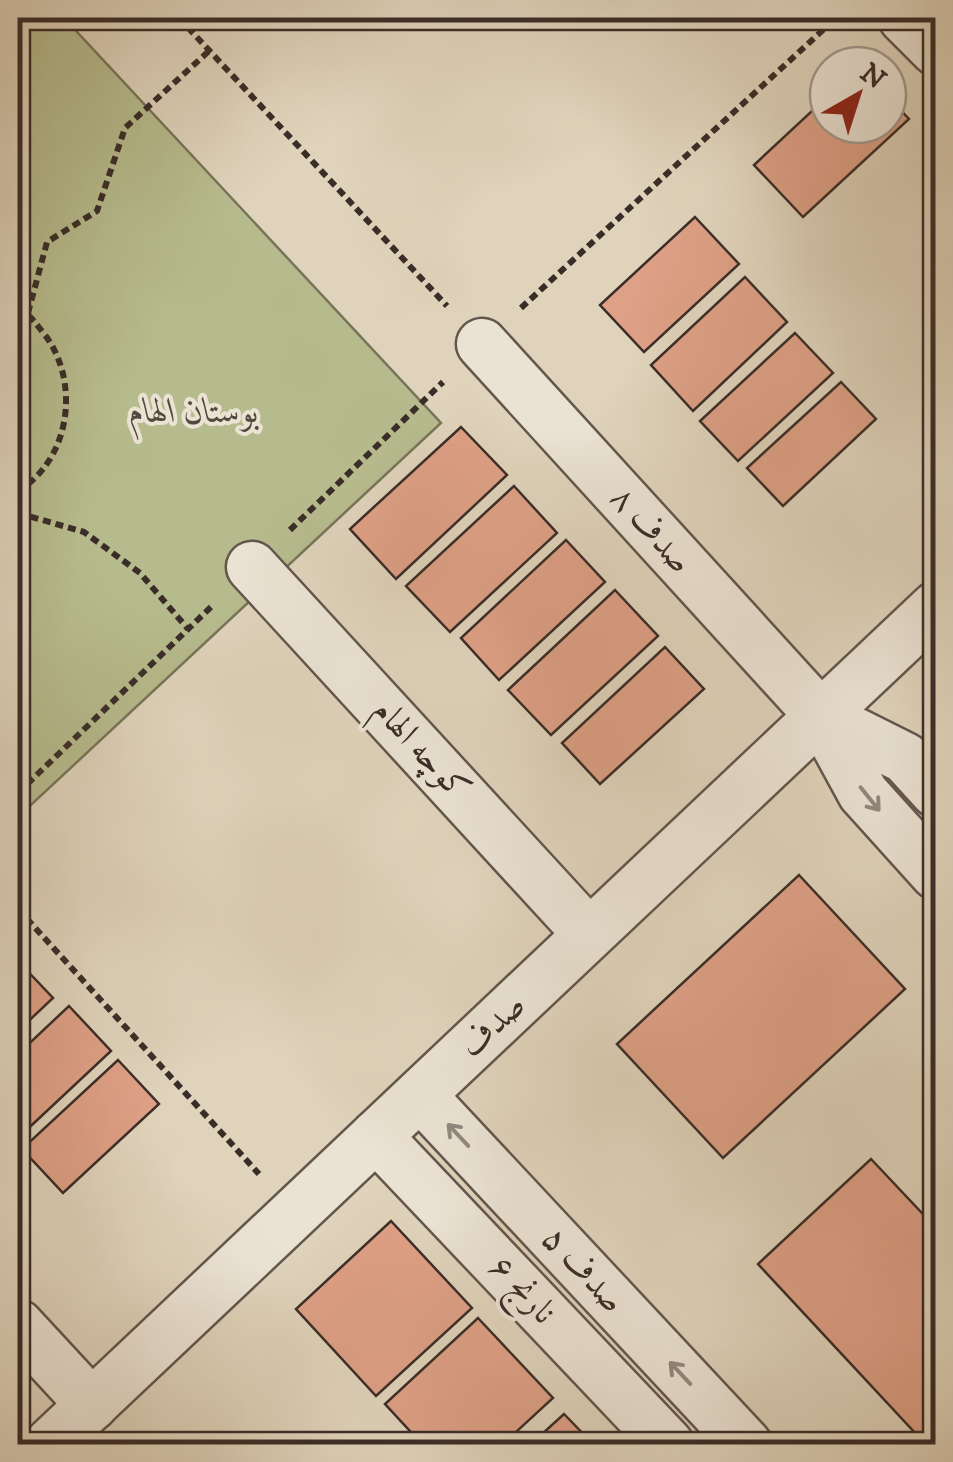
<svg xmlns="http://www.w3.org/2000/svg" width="953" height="1462" font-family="'IM FELL DW Pica',Amiri,serif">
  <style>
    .green { fill: #b6bb8d; stroke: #78745a; stroke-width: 2.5 }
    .building { fill: #dea086; stroke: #3a2d28; stroke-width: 2.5 }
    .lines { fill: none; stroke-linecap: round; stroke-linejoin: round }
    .street-casing { stroke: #63564d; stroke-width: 55 }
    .path { stroke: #3a2d28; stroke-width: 6; stroke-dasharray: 8 5; stroke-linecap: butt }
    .street { stroke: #eae2d3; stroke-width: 50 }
    .oneway { stroke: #92887e }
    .labels { text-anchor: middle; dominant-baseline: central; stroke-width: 8; stroke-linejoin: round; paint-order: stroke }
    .park-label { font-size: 35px; font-style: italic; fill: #53493c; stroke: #eae2d3 }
    .street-label { font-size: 35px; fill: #3a2d28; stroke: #eae2d3 }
  </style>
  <rect width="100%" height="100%" fill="#dfd3bb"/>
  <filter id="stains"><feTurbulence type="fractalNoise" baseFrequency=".002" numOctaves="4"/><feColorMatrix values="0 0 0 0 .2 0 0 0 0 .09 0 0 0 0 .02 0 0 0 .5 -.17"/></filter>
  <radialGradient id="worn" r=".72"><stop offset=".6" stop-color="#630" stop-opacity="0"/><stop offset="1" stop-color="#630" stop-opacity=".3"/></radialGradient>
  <polygon class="green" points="18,18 64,18 441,423 18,817"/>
  <g class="building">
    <polygon points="828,96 828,125 888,125 888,97 909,119 803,217 754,165"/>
    <polygon points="695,217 739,264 644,352 600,305"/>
    <polygon points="745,277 787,322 693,411 651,365"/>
    <polygon points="795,333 833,373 738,461 700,421"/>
    <polygon points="841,382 876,419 783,506 747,468"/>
    <polygon points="461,427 507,475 396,579 350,529"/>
    <polygon points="514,486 557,533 450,632 406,586"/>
    <polygon points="566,540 605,582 499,680 461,638"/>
    <polygon points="615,590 658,636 551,735 508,690"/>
    <polygon points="665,647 704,689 600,784 562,743"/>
    <polygon points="799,875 905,989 723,1158 617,1044"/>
    <polygon points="18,961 53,998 18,1031"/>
    <polygon points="69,1006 111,1051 18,1138 18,1054"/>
    <polygon points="118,1060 159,1104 63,1193 22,1149"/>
    <polygon points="871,1159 936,1228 936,1420 918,1436 758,1264"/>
    <polygon points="391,1221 472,1308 376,1396 296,1309"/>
    <polygon points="478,1318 553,1398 503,1444 422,1444 385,1404"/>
    <polygon points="564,1414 593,1444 531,1444"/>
  </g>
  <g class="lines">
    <g class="street-casing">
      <g id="street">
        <polyline points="904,18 936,50"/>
        <polyline points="482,344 821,716 863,793 936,874"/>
        <polyline points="252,567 589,934"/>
        <polyline points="821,716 905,758 936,792"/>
        <polyline points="420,1095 746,1444"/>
        <polyline points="376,1136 668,1444"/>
        <polyline points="18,1325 92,1405"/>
        <polyline points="50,1444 936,607"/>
      </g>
    </g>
    <g class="path">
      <polyline points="179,18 447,306"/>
      <path d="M 18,308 C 30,314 36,324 45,335 C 81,383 70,460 18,491"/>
      <polyline points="521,308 836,18"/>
      <polyline points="28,313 47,242 97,211 125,128 210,50"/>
      <polyline points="18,513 84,532 140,573 188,629"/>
      <polyline points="290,530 443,382"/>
      <polyline points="18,793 213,605"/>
      <polyline points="18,909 259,1174"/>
    </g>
    <use href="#street" class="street"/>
  </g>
  <defs><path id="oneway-shaft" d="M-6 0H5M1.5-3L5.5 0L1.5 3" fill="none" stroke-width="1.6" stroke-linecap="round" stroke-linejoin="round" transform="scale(2.5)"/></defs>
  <g class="oneway">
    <use href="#oneway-shaft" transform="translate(870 799) rotate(51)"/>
    <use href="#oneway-shaft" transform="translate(458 1135) rotate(-133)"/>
    <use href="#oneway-shaft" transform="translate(680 1373) rotate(-133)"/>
  </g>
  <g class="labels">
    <g class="park-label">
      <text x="194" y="412">بوستان الهام</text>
    </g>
    <g class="street-label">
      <text transform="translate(651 530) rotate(48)">صدف ۸</text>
      <text transform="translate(421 750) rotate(47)">کوچه الهام</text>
      <text transform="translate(493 1026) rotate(-44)">صدف</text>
      <text transform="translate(583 1270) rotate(47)">صدف ۵</text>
      <text transform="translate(522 1290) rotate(47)">نارنج ۶</text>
    </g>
  </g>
  <rect width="953" height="1462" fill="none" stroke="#dfd3bb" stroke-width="60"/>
  <rect x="20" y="20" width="913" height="1422" fill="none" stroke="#3a2d28" stroke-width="5"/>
  <rect x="30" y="30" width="893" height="1402" fill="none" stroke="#3a2d28" stroke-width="2.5"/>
  <g transform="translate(858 95) rotate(39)"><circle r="48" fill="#eae2d3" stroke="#a49a8f" stroke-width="2.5"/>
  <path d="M0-8L18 38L0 25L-18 38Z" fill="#8f2418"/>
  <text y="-15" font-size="28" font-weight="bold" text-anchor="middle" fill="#3a2d28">N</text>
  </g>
  <rect width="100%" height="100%" filter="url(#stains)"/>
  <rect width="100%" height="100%" fill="url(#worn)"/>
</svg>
